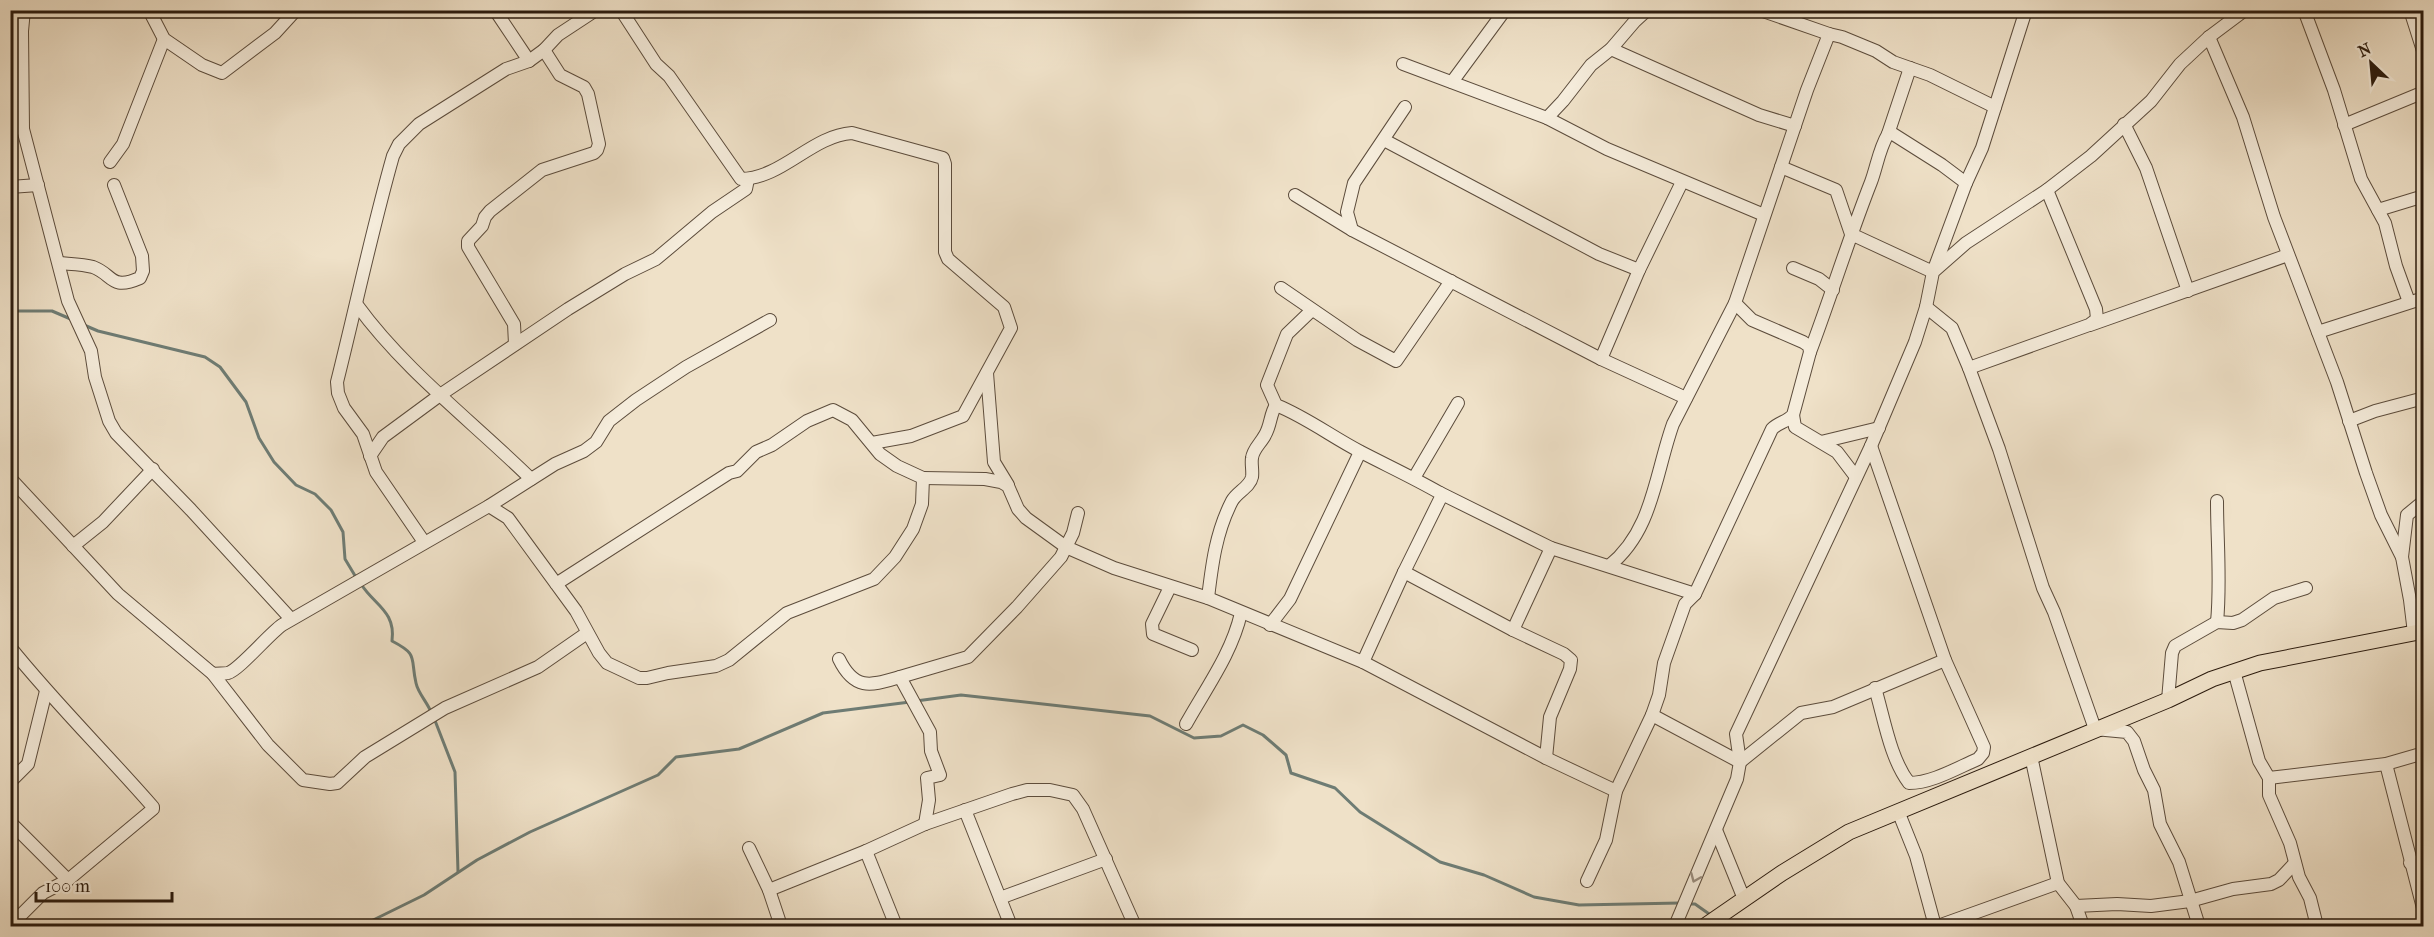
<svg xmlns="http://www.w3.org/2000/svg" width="2434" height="937" font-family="'IM FELL French Canon',serif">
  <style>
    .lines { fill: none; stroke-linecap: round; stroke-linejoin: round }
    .stream { stroke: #6e7c74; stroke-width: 3 }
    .minor-casing { stroke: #5c4c3c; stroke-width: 14 }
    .major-casing { stroke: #2b1b0e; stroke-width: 17 }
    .minor { stroke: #f5ecdb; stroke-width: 12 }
    .major { stroke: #efe1c8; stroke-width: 15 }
    .oneway { stroke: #9a8e7f }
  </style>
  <rect width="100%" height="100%" fill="#efe1c8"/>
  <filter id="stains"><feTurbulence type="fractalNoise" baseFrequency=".00333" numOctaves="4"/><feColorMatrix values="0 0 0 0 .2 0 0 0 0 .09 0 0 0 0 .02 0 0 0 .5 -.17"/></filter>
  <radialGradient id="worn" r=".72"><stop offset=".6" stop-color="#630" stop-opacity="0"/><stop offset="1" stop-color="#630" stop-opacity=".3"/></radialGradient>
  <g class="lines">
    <g class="stream">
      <polyline points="10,311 52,311 73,320"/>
      <polyline points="84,325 98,331 205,357 220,367 246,402 259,438 274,462 296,485 315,494 331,510 343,532 345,559 357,579"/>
      <path d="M 361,584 C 374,605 396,611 392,641 C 419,655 410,657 416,683 C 418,693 427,702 431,712"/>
      <polyline points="916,701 961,695 1150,716 1194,738 1221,736 1243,725 1263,735 1286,755 1291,773 1335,788 1360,812 1440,862 1484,875 1534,897 1579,905 1680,903"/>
      <polyline points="434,718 455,772 458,872"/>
      <polyline points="1689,904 1695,904 1712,916"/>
      <polyline points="354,926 363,925 424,895 477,860 530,832 658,775 676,757 739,749 823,713 910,702"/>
    </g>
    <g class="minor-casing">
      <g id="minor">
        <polyline points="24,10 22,31 23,129 68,301 91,351 95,377 109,421 116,433 191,510 291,619"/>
        <polyline points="149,10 164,39 202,65 222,73 275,33 296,10"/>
        <polyline points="495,10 529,61"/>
        <path d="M 621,10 L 656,64 L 669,76 L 741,179 C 783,178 811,136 852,133 L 943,158 L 945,164 L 945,252 L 948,259 L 1004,307 L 1011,328 L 963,416 L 911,436 L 872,443"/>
        <polyline points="1760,10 1829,34"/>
        <polyline points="2304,10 2334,90 2361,179 2385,223 2396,266 2409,302"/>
        <polyline points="2410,10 2424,54"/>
        <polyline points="2209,37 2243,117 2274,217 2337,382 2366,473 2381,515 2402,557 2410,600 2414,633"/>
        <polyline points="1611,49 1759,115 1795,126"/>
        <polyline points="1403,64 1547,118 1607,149 1764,215"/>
        <polyline points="1452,82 1505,10"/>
        <polyline points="1405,107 1354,183 1347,212 1352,230 1601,359 1686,398"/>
        <polyline points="1547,118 1563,101 1591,65 1611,49 1635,21 1647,10"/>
        <polyline points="2124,124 2146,168 2188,291"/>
        <polyline points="2344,125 2424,92"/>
        <polyline points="1888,134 1910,68"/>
        <polyline points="1384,140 1599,254 1639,270"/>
        <polyline points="110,162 123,144 164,39"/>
        <path d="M 1781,167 L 1836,190 L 1851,234 L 1933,272 L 1966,183 L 1942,165 L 1893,134 L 1888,134 C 1879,149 1877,166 1871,182 C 1849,238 1831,296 1810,352"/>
        <polyline points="1966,183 1982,148 2026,10"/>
        <polyline points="10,187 38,185"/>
        <polyline points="1295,195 1352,230"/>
        <polyline points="2378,210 2424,196"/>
        <path d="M 59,263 C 70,264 83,264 93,267 C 113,274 110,291 140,278 L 143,271 L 142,256 L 114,185"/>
        <polyline points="1793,268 1819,279 1833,290"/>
        <polyline points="1281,288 1357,340 1396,361 1451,281"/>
        <path d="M 357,305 C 405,371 473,422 531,479"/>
        <polyline points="1926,307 1952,328 1969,368 1999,449 2043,588 2054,612 2095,729 2127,732 2134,741 2144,770 2154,790 2160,824 2179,862 2199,926"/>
        <path d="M 1312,310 L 1287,334 L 1267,385 L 1276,405 C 1306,417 1332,437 1361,452 C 1388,466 1414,478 1440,493 L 1441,497 L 1404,572 L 1363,662"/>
        <polyline points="2090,325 2288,255"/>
        <polyline points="2318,332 2424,298"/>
        <polyline points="515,344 514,324 468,247 468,241 482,226 485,217 490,211 542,170 594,153 597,150 599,144 588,94 584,87 560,75 544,50"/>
        <polyline points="1601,359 1639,270 1682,182"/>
        <polyline points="1969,368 2089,325 2097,319 2096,309 2047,190"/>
        <polyline points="987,373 994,462 1008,485"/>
        <polyline points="1793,415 1795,427 1837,452 1856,477"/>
        <polyline points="2349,421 2375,411 2424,398"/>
        <polyline points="1821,442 1879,428"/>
        <path d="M 1871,446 L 1945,660 L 1984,747 L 1983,753 L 1978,759 C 1957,768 1932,783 1909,783 C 1890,758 1884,718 1875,688"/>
        <polyline points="370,456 383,437 440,395 568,309 625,274 656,259 712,212 746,189 748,179"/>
        <path d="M 10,478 L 118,594 L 213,674 C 218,673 223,674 228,673 C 239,670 269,634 282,625 L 489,506 L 555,464 L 584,451 L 596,442 L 609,421 L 636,400 L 686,367 L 770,320"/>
        <polyline points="923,478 985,479 1001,482 1008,486 1018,509 1026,518 1066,547 1114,568 1208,598 1363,662 1546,758 1616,791"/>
        <polyline points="1414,478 1458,403"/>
        <polyline points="1440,493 1551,548 1695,594"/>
        <path d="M 2217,501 C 2217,541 2221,582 2217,622"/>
        <polyline points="489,506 508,518 576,611 599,653 607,663 639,678 647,678 668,673 716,666 729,660 787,613 874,579 895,557 913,529 922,504 923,478 897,466 880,454 852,420 833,410 807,421 772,445 756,452 737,471 729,473 556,584"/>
        <path d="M 424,542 L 376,472 L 363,434 L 344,408 L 338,393 L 337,382 C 356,306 372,230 393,156 L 399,144 L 419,124 L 506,69 L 529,61 L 544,50 L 558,35 L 596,10"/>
        <polyline points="73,546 103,522 153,469"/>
        <polyline points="2402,557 2407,515 2424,501"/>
        <path d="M 1609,566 C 1653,531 1655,474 1673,424 L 1735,303 L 1807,90 L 1829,34 L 1842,37 L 1876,51 L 1893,62 L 1930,75 L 1995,107"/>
        <polyline points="1404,572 1513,630 1564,654 1571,660 1570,669 1550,717 1546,758"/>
        <polyline points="1170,587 1152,624 1153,634 1192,650"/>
        <path d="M 1208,598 C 1212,564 1216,532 1232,501 C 1237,492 1250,487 1252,477 C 1253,471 1251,464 1252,458 C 1253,449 1261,443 1265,435 C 1271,425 1270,414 1276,405"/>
        <polyline points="1270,625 1290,599 1360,452"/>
        <polyline points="1513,630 1551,548"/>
        <path d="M 10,647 C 55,703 106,753 153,807 L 153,809 L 68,880"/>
        <path d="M 839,659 C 855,692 872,685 900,677 L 930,732 L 931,751 L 940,775 L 927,778 L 929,800 L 925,824"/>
        <polyline points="2234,671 2259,761 2269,778 2269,795 2290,843 2299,877 2310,898 2317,926"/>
        <polyline points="213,674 268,745 303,780 330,784 337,783 365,757 445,708 538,667 587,633"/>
        <polyline points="900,677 968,657 1017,607 1061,557 1073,533 1078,513"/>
        <polyline points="2168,700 2172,653 2175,646 2217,622 2233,623 2242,620 2274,598 2306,588"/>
        <polyline points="1652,715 1740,762 1801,713 1833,707 1945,660"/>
        <path d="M 1186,724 C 1206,688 1232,653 1241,613"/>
        <polyline points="2031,756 2058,883 2076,906 2083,926"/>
        <polyline points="2386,764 2424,912"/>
        <polyline points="2269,778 2386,764 2424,753"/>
        <polyline points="10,782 28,764 46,691"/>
        <polyline points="965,810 1011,926"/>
        <polyline points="1898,811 1916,856 1935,926"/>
        <polyline points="10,822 68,880 43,893 10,926"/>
        <polyline points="1716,830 1744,899"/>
        <polyline points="749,848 769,890 781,926"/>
        <polyline points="866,851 896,926"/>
        <polyline points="2410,863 2424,861"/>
        <path d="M 1587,881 L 1606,840 L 1616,791 L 1652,715 L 1659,695 L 1664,663 L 1685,604 L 1695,594 L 1772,429 C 1779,422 1787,422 1793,415 L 1810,352 L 1809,346 L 1803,342 L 1752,320 L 1735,303"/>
        <polyline points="769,890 866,851 925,824 1012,794 1027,790 1050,790 1073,795 1083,809 1135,926"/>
        <polyline points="1000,898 1106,859"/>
        <polyline points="2076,906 2117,904 2151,906 2190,901 2233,889 2271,884 2279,880 2295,863"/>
        <polyline points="1675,926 1737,779 1740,762 1736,734 1871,446 1915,342 1926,307 1933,272 1966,243 2047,190 2091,156 2151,101 2180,64 2209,37 2245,10"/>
        <polyline points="1938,926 2058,883"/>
      </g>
    </g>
    <g class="major-casing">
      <polyline id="major" points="1705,926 1782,873 1849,832 2168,700 2212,679 2260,663 2424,631"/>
    </g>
    <use href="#minor" class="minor"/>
    <use href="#major" class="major"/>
  </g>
  <defs><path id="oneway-chevron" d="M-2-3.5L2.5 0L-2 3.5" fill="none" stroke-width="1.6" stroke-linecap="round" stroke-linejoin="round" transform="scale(1.5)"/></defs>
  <use class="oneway" href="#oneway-chevron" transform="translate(1695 878) rotate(113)"/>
  <rect width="2434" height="937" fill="none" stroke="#efe1c8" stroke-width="36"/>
  <rect x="12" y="12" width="2410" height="913" fill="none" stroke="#2b1b0e" stroke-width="3"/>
  <rect x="18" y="18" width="2398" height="901" fill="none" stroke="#2b1b0e" stroke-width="1.5"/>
  <g transform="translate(2371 63) rotate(334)" stroke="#f5ecdb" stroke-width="4.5" paint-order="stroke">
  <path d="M0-4.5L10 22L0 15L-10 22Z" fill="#2b1b0e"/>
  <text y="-9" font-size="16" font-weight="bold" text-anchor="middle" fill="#2b1b0e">N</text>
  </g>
  <path d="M36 892v9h136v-9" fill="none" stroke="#2b1b0e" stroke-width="3"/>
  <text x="45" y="892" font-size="18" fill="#2b1b0e" stroke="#f5ecdb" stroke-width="4.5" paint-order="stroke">100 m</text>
  <rect width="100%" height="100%" filter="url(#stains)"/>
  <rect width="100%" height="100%" fill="url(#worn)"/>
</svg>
